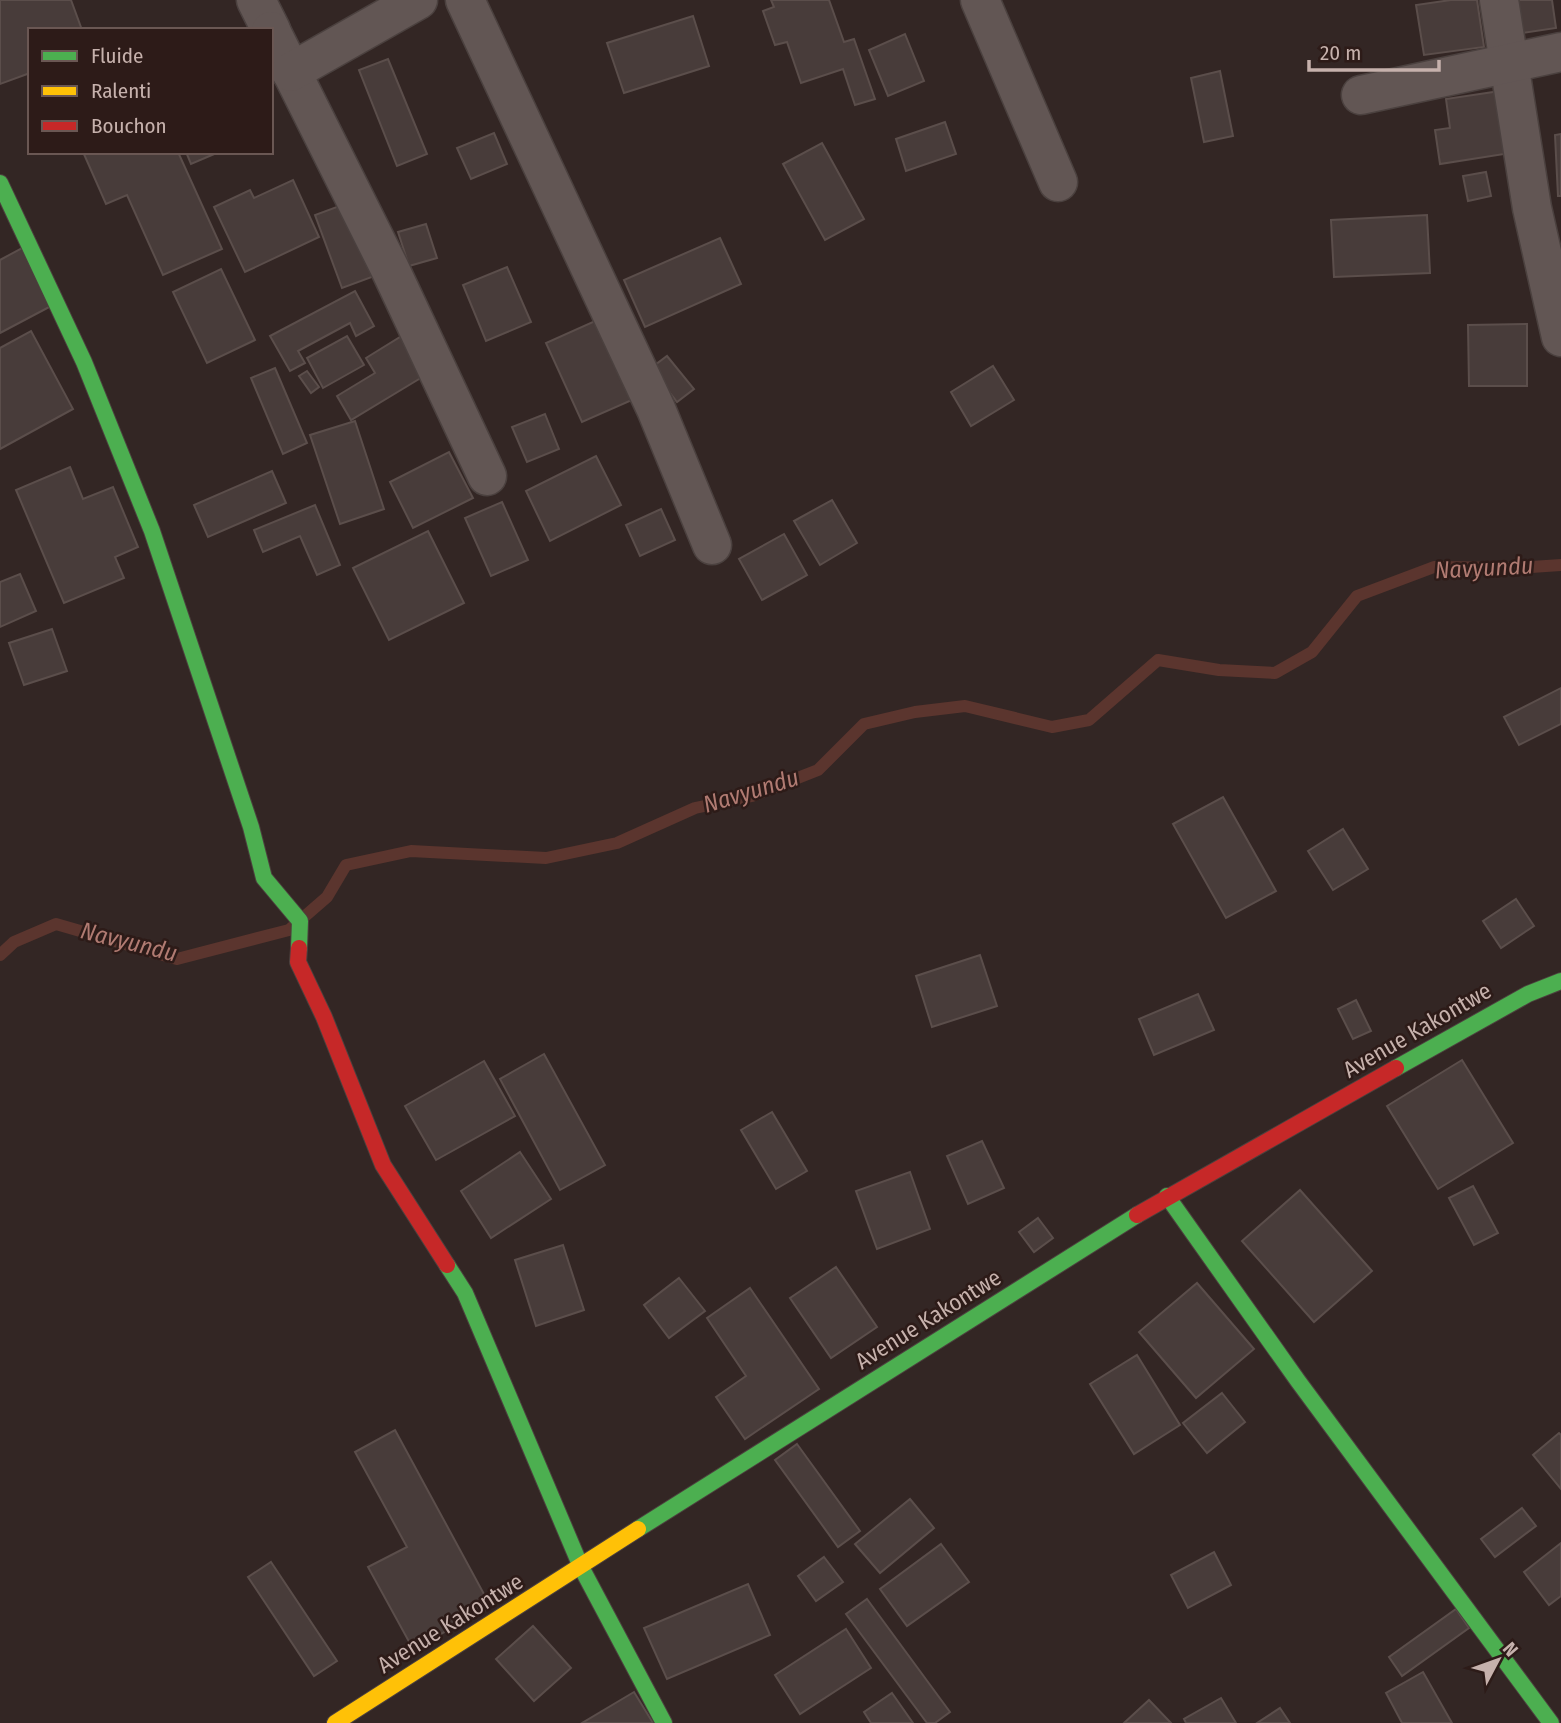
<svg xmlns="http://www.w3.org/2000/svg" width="1561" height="1723" font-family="'Fira Sans Condensed',sans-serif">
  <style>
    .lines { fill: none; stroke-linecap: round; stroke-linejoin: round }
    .stream { stroke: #5b352e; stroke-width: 12 }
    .building { fill: #483c3a; stroke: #5b4e4b; stroke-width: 2 }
    .street-casing { stroke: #4b413f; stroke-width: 41 }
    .fast-casing { stroke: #4c413e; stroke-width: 18 }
    .slow-casing { stroke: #4c413e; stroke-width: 18 }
    .jam-casing { stroke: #4c413e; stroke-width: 18 }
    .street { stroke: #625654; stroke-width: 38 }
    .fast { stroke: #4caf50; stroke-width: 16 }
    .slow { stroke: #ffc107; stroke-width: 16 }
    .jam { stroke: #c62828; stroke-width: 16 }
    .labels { text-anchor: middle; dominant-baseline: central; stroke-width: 5; stroke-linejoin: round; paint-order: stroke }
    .street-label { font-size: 23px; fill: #c6b1ac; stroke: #2d1b18 }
    .water-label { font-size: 24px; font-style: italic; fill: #b17b72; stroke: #2d1b18 }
  </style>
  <rect width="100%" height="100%" fill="#332624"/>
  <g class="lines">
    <polyline class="stream" points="0,955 14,942 56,924 177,959 289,930 327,897 346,865 411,851 546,858 617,843 695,808 752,796 818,770 864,724 915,712 965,706 1052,727 1089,720 1158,660 1219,670 1275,673 1312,652 1357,596 1434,567 1516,568 1561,565"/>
  </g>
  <g class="building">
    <polygon points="0,0 71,0 82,30 30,30 30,73 0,84"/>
    <polygon points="771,0 829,0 844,42 854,39 875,99 855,105 843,69 801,83 787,42 775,45 763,11 774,7"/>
    <polygon points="1451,0 1477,0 1484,47 1424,55 1416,5"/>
    <polygon points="1511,0 1552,0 1556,28 1515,34"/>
    <polygon points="693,16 709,66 624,93 607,43"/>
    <polygon points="905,34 924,81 888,96 869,50"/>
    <polygon points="388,59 427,154 397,166 359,70"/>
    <polygon points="1220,71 1233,136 1204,142 1191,78"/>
    <polygon points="1507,90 1517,152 1440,164 1435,130 1450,128 1446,99"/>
    <polygon points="945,122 956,154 906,171 896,139"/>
    <polygon points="494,133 507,164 471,179 457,148"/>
    <polygon points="1561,134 1561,196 1558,196 1555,135"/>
    <polygon points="822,143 864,219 825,240 783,164"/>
    <polygon points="83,152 178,152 222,249 163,275 127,195 106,204"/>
    <polygon points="186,152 219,152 191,164"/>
    <polygon points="1486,172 1491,196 1468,201 1463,176"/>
    <polygon points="293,180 319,237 245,272 214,207 250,190 254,198"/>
    <polygon points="353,201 380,274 342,288 315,215"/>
    <polygon points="1427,215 1430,273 1334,277 1331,220"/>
    <polygon points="426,224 437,258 409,266 398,232"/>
    <polygon points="720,238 741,284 645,327 624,280"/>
    <polygon points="22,248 53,305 0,333 0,260"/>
    <polygon points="507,267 531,322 486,341 463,285"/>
    <polygon points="221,269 255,340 207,363 173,292"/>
    <polygon points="355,291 374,326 356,336 350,323 298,351 305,363 290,371 270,336"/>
    <polygon points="604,317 641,396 582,422 546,343"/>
    <polygon points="1527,324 1527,386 1469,386 1468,325"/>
    <polygon points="31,331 73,409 0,449 0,348"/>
    <polygon points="405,334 429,373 351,420 337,396 375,373 366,358"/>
    <polygon points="347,336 364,365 323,388 307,358"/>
    <polygon points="667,356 694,389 677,402 651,368"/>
    <polygon points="993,366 1014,400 971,426 951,392"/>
    <polygon points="275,368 307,443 283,454 251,378"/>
    <polygon points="307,371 319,387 311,393 299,376"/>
    <polygon points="545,414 559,449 527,462 512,427"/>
    <polygon points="355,421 384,509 340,524 310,435"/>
    <polygon points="449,452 473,498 413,528 390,482"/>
    <polygon points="596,456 621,505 550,541 526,491"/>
    <polygon points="70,467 83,499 113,487 138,547 115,557 124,578 64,603 16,490"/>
    <polygon points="272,471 286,503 208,537 194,505"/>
    <polygon points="832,500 857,543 820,565 794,521"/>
    <polygon points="502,502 528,560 491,576 465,518"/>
    <polygon points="315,505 340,565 317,575 300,536 263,552 254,530"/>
    <polygon points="661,509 675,540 640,556 626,525"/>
    <polygon points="428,531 464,603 389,640 353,568"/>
    <polygon points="784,534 807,575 762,600 739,559"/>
    <polygon points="20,574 36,611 0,627 0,582"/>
    <polygon points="52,629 67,671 24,685 9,643"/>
    <polygon points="1561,688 1561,724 1519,745 1504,717"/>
    <polygon points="1223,797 1276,891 1226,918 1173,824"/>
    <polygon points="1343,829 1368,869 1333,890 1308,851"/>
    <polygon points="1516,899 1534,926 1501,948 1483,921"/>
    <polygon points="980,955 997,1006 932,1027 916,976"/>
    <polygon points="1198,994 1214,1030 1154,1055 1139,1019"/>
    <polygon points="1356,1000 1371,1031 1353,1039 1338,1009"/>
    <polygon points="544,1054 605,1165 560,1190 500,1079"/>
    <polygon points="1462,1060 1513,1143 1438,1189 1387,1106"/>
    <polygon points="484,1061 515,1116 436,1160 405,1106"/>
    <polygon points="772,1112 807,1171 776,1189 741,1130"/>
    <polygon points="982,1141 1004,1188 968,1204 947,1156"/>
    <polygon points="520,1152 551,1199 491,1238 461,1191"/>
    <polygon points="910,1172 930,1229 877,1249 856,1191"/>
    <polygon points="1473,1186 1498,1233 1474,1245 1449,1198"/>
    <polygon points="1300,1190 1372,1271 1314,1322 1242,1241"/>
    <polygon points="1038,1218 1053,1238 1034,1252 1019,1232"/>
    <polygon points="563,1245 584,1310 536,1326 515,1260"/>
    <polygon points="836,1267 877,1327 831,1358 790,1298"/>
    <polygon points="679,1278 705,1311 669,1338 644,1305"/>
    <polygon points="1197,1283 1254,1349 1196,1398 1139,1332"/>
    <polygon points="750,1288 819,1389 745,1439 716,1397 746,1376 707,1318"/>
    <polygon points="1137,1355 1180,1425 1134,1454 1090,1384"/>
    <polygon points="1222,1393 1245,1422 1207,1453 1183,1423"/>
    <polygon points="395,1430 491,1607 413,1649 368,1567 407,1547 355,1452"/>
    <polygon points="1559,1433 1561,1435 1561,1489 1533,1455"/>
    <polygon points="797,1444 860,1531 838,1547 775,1460"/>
    <polygon points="910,1499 934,1528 880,1573 855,1544"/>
    <polygon points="1522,1508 1536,1526 1495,1557 1481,1539"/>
    <polygon points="1561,1543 1561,1596 1549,1605 1524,1572"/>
    <polygon points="941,1544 969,1582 907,1626 880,1589"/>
    <polygon points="1214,1552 1231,1585 1188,1608 1171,1575"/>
    <polygon points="824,1557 843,1582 816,1601 798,1576"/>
    <polygon points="271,1562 337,1661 314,1676 248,1577"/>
    <polygon points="748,1584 770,1635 667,1679 644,1628"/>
    <polygon points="867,1599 950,1712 935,1723 927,1723 846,1614"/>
    <polygon points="1456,1609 1469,1628 1402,1676 1389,1657"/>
    <polygon points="533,1626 571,1668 534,1701 496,1659"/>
    <polygon points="846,1629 871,1668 800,1714 775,1675"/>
    <polygon points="1423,1672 1452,1723 1402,1723 1386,1693"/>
    <polygon points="634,1692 653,1723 582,1723"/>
    <polygon points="892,1693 913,1723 871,1723 864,1712"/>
    <polygon points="1221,1698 1236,1723 1186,1723 1184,1719"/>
    <polygon points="1149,1700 1171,1723 1124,1723"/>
    <polygon points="1280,1708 1290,1723 1257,1723"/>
  </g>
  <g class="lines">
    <g class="street-casing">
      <g id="street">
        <polyline points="256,0 271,30"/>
        <polyline points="465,0 656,409 712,545"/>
        <polyline points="980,0 1058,182"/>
        <polyline points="1499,0 1532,208 1561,337"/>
        <polyline points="271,31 390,269 487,476"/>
        <polyline points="291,72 418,0"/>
        <polyline points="1361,95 1561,52"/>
      </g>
    </g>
    <g class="fast-casing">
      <g id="fast">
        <polyline points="0,183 84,362 152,531 251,827 264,878 300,921 299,948"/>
        <polyline points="1396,1068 1528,994 1561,981"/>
        <polyline points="1167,1196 1298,1381 1551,1723"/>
        <polyline points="447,1265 465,1293 581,1567 664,1723"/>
        <polyline points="638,1529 1137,1215"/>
      </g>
    </g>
    <g class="slow-casing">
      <polyline id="slow" points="335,1723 638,1529"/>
    </g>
    <g class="jam-casing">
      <g id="jam">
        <polyline points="299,948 298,962 324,1017 383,1165 447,1265"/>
        <polyline points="1137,1215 1396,1068"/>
      </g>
    </g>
    <use href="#street" class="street"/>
    <use href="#fast" class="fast"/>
    <use href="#slow" class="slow"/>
    <use href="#jam" class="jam"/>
  </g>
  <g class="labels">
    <g class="street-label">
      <text transform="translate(1417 1030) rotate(-30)">Avenue Kakontwe</text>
      <text transform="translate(928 1319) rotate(-32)">Avenue Kakontwe</text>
      <text transform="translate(450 1623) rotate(-32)">Avenue Kakontwe</text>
    </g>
    <g class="water-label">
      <text transform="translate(1484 568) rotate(-3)">Navyundu</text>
      <text transform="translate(751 791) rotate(-17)">Navyundu</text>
      <text transform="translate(129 942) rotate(14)">Navyundu</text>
    </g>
  </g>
  <rect x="28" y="28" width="245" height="126" fill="#2d1b18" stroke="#6a5753" stroke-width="2"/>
  <rect x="42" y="51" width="35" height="10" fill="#4caf50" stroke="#6a5753" stroke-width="2"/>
  <text x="91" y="63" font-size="21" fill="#c6b1ac">Fluide</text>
  <rect x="42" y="86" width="35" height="10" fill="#ffc107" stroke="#6a5753" stroke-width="2"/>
  <text x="91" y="98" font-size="21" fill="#c6b1ac">Ralenti</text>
  <rect x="42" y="121" width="35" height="10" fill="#c62828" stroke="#6a5753" stroke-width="2"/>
  <text x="91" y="133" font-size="21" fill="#c6b1ac">Bouchon</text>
  <g transform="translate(1498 1660) rotate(49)" stroke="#2d1b18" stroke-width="5" paint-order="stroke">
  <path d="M0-5L12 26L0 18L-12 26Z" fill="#c6b1ac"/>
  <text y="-10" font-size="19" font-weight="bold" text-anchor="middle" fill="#c6b1ac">N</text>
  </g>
  <path d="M1309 60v10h130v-10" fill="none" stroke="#c6b1ac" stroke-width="3.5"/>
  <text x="1320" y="60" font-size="21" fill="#c6b1ac" stroke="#2d1b18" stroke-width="5" paint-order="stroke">20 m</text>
</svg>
